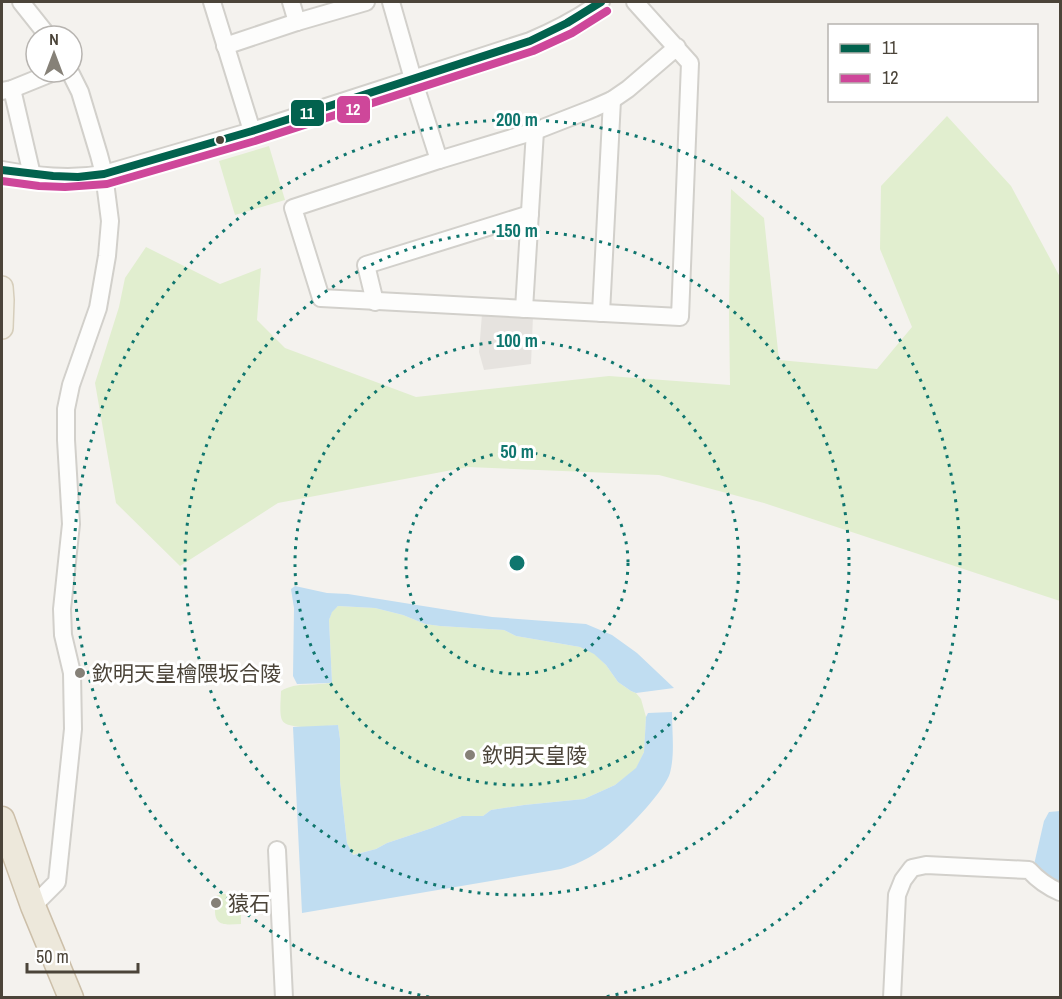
<svg xmlns="http://www.w3.org/2000/svg" width="1062" height="999" font-family="'Archivo Narrow','Noto Sans JP',sans-serif">
  <style>
    .green { fill: #e1eecf }
    .parking { fill: #e6e3df }
    .water { fill: #c0ddf1 }
    .lines { fill: none; stroke-linecap: round; stroke-linejoin: round }
    .minor-casing { stroke: #d2d0cb; stroke-width: 20 }
    .major-casing { stroke: #d6cebb; stroke-width: 24 }
    .highway-casing { stroke: #ccbfa9; stroke-width: 27 }
    .minor { stroke: #fdfdfc; stroke-width: 16 }
    .major { stroke: #f2efe6; stroke-width: 21 }
    .highway { stroke: #ede8db; stroke-width: 24 }
    .bus-1-casing { stroke: #fff; stroke-width: 12 }
    .bus-2-casing { stroke: #fff; stroke-width: 12 }
    .bus-1 { stroke: #02624e; stroke-width: 8 }
    .bus-2 { stroke: #ce479a; stroke-width: 8 }
    .ring { fill: none; stroke: #0f766e; stroke-width: 3; stroke-dasharray: 3 6 }
    .bus-dot { fill: #4b4439; stroke: #fff; stroke-width: 2 }
    .poi-dot { fill: #868178; stroke: #fff; stroke-width: 2 }
    .labels { text-anchor: middle; dominant-baseline: central; stroke-width: 6; stroke-linejoin: round; paint-order: stroke }
    .poi-label { font-size: 21px; fill: #4b4439; stroke: #fff; text-anchor: start }
    .centre { fill: #0f766e; stroke: #fff; stroke-width: 3 }
    .ring-label { font-size: 18px; text-anchor: middle; font-weight: bold; fill: #0f766e; stroke: #fff; stroke-width: 6; stroke-linejoin: round; paint-order: stroke }
    .line-badge { stroke: #fff; stroke-width: 2 }
    .badge-label { font-size: 16px; text-anchor: middle; font-weight: bold; fill: #fff }
  </style>
  <rect width="100%" height="100%" fill="#f4f2ee"/>
  <g class="green">
    <polygon points="947,116 1011,186 1060,277 1060,601 764,503 659,475 468,467 278,503 180,566 116,503 95,383 119,307 125,278 146,247 220,284 261,268 257,320 285,348 416,397 609,376 730,385 729,313 731,189 764,218 779,360 877,369 912,327 880,249 881,186"/>
    <polygon points="269,146 285,200 235,215 219,161"/>
    <path d="M 338,606 L 375,608 L 403,615 L 425,624 L 440,626 L 504,630 L 516,636 L 580,647 L 594,653 L 606,665 L 618,682 L 631,691 L 636,693 L 641,699 L 646,717 L 644,752 L 636,769 L 615,785 L 584,799 L 524,805 L 491,810 L 483,816 L 462,816 L 432,828 L 387,843 L 376,849 L 352,855 L 347,843 L 340,781 L 340,739 L 338,725 C 327,726 287,731 282,720 C 279,714 281,698 281,691 C 297,681 315,687 332,682 L 329,620 L 332,611 Z"/>
    <path d="M 222,894 L 241,894 L 241,924 C 229,924 215,928 215,911 C 215,906 215,902 216,896 Z"/>
  </g>
  <polygon class="parking" points="482,314 533,316 531,364 484,370 479,352"/>
  <g class="water">
    <polygon points="295,586 327,593 348,594 492,617 586,624 612,635 637,653 674,688 636,693 631,691 618,682 606,665 594,654 580,647 516,636 504,630 440,626 425,624 403,615 375,608 338,606 332,612 329,620 332,682 330,683 297,684 293,676 294,608 291,589"/>
    <path d="M 672,712 C 672,732 675,754 670,773 C 665,790 629,828 614,840 C 599,853 580,864 561,869 L 302,913 L 293,727 L 338,725 L 340,739 L 340,781 L 347,843 L 353,855 L 376,849 L 387,843 L 432,828 L 462,816 L 483,816 L 491,810 L 524,805 L 584,799 L 615,785 L 636,768 L 644,752 L 646,717 L 648,713 Z"/>
    <polygon points="1060,811 1060,886 1033,869 1044,821 1049,812"/>
  </g>
  <g class="lines">
    <g class="minor-casing">
      <g id="minor">
        <polyline points="21,2 48,36"/>
        <polyline points="212,2 252,131"/>
        <polyline points="291,2 297,22"/>
        <polyline points="391,2 413,79 439,160"/>
        <polyline points="635,2 690,63 680,317 321,298 293,208 439,160 535,131 594,108 612,100 628,89 677,47"/>
        <polyline points="225,46 297,22 366,2"/>
        <polyline points="12,89 32,175"/>
        <polyline points="2,91 12,89 54,72"/>
        <path d="M 2,170 C 36,176 69,180 104,174 L 252,131 L 530,41 C 556,30 579,18 601,2"/>
        <polyline points="375,302 366,265 530,214"/>
        <polyline points="524,309 535,131"/>
        <polyline points="601,313 612,100"/>
        <polyline points="277,850 284,998"/>
        <polyline points="33,906 57,882 73,729 72,673 63,635 62,609 71,524 66,440 66,409 71,385 98,308 107,256 110,221 104,174 99,155 80,92 70,72"/>
        <path d="M 892,998 L 897,895 L 903,880 L 912,868 L 926,865 L 1029,870 C 1038,880 1048,887 1060,892"/>
      </g>
    </g>
    <g class="major-casing">
      <polyline id="major" points="2,287 3,300 2,328"/>
    </g>
    <g class="highway-casing">
      <polyline id="highway" points="2,819 33,906 71,998"/>
    </g>
    <use href="#minor" class="minor"/>
    <use href="#major" class="major"/>
    <use href="#highway" class="highway"/>
    <g class="bus-1-casing">
      <polyline id="bus-1" points="2,170 53,176 78,177 104,174 252,131 530,41 567,23 601,2"/>
    </g>
    <g class="bus-2-casing">
      <polyline id="bus-2" points="2,181 39,186 65,187 107,184 255,141 533,51 572,33 607,11"/>
    </g>
    <use href="#bus-1" class="bus-1"/>
    <use href="#bus-2" class="bus-2"/>
  </g>
  <g class="ring">
    <circle cx="517" cy="563" r="111"/>
    <circle cx="517" cy="563" r="222"/>
    <circle cx="517" cy="563" r="332"/>
    <path d="M429 997A443 443 0 1 1 605 997"/>
  </g>
  <circle class="bus-dot" cx="220" cy="140" r="5"/>
  <g class="poi-dot">
    <circle cx="80" cy="673" r="6"/>
    <circle cx="470" cy="755" r="6"/>
    <circle cx="216" cy="903" r="6"/>
  </g>
  <g class="labels">
    <g class="poi-label">
      <text x="92" y="673">欽明天皇檜隈坂合陵</text>
      <text x="482" y="755">欽明天皇陵</text>
      <text x="228" y="903">猿石</text>
    </g>
  </g>
  <circle cx="517" cy="563" r="9" class="centre"/>
  <g class="ring-label">
    <text x="517" y="126">200 m</text>
    <text x="517" y="237">150 m</text>
    <text x="517" y="347">100 m</text>
    <text x="517" y="458">50 m</text>
  </g>
  <g class="line-badge">
    <rect x="336" y="95" width="35" height="29" rx="6" fill="#ce479a"/>
    <rect x="290" y="99" width="35" height="28" rx="6" fill="#02624e"/>
  </g>
  <g class="badge-label">
    <text x="353" y="115">12</text>
    <text x="307" y="119">11</text>
  </g>
  <rect width="1062" height="999" fill="none" stroke="#4b4439" stroke-width="6"/>
  <rect x="828" y="24" width="210" height="78" fill="#ffffff" stroke="#b7b4b0" stroke-width="1.5"/>
  <rect x="840" y="44" width="30" height="9" fill="#02624e" stroke="#b7b4b0" stroke-width="1.5"/>
  <text x="882" y="54" font-size="18" fill="#4b4439">11</text>
  <rect x="840" y="74" width="30" height="9" fill="#ce479a" stroke="#b7b4b0" stroke-width="1.5"/>
  <text x="882" y="84" font-size="18" fill="#4b4439">12</text>
  <g transform="translate(54 54)"><circle r="28" fill="#ffffff" stroke="#b7b4b0" stroke-width="1.5"/>
  <path d="M0-4.5L10 22L0 15L-10 22Z" fill="#868178"/>
  <text y="-9" font-size="16" font-weight="bold" text-anchor="middle" fill="#4b4439">N</text>
  </g>
  <path d="M27 963v9h111v-9" fill="none" stroke="#4b4439" stroke-width="3"/>
  <text x="36" y="963" font-size="18" fill="#4b4439" stroke="#ffffff" stroke-width="4.5" paint-order="stroke">50 m</text>
</svg>
